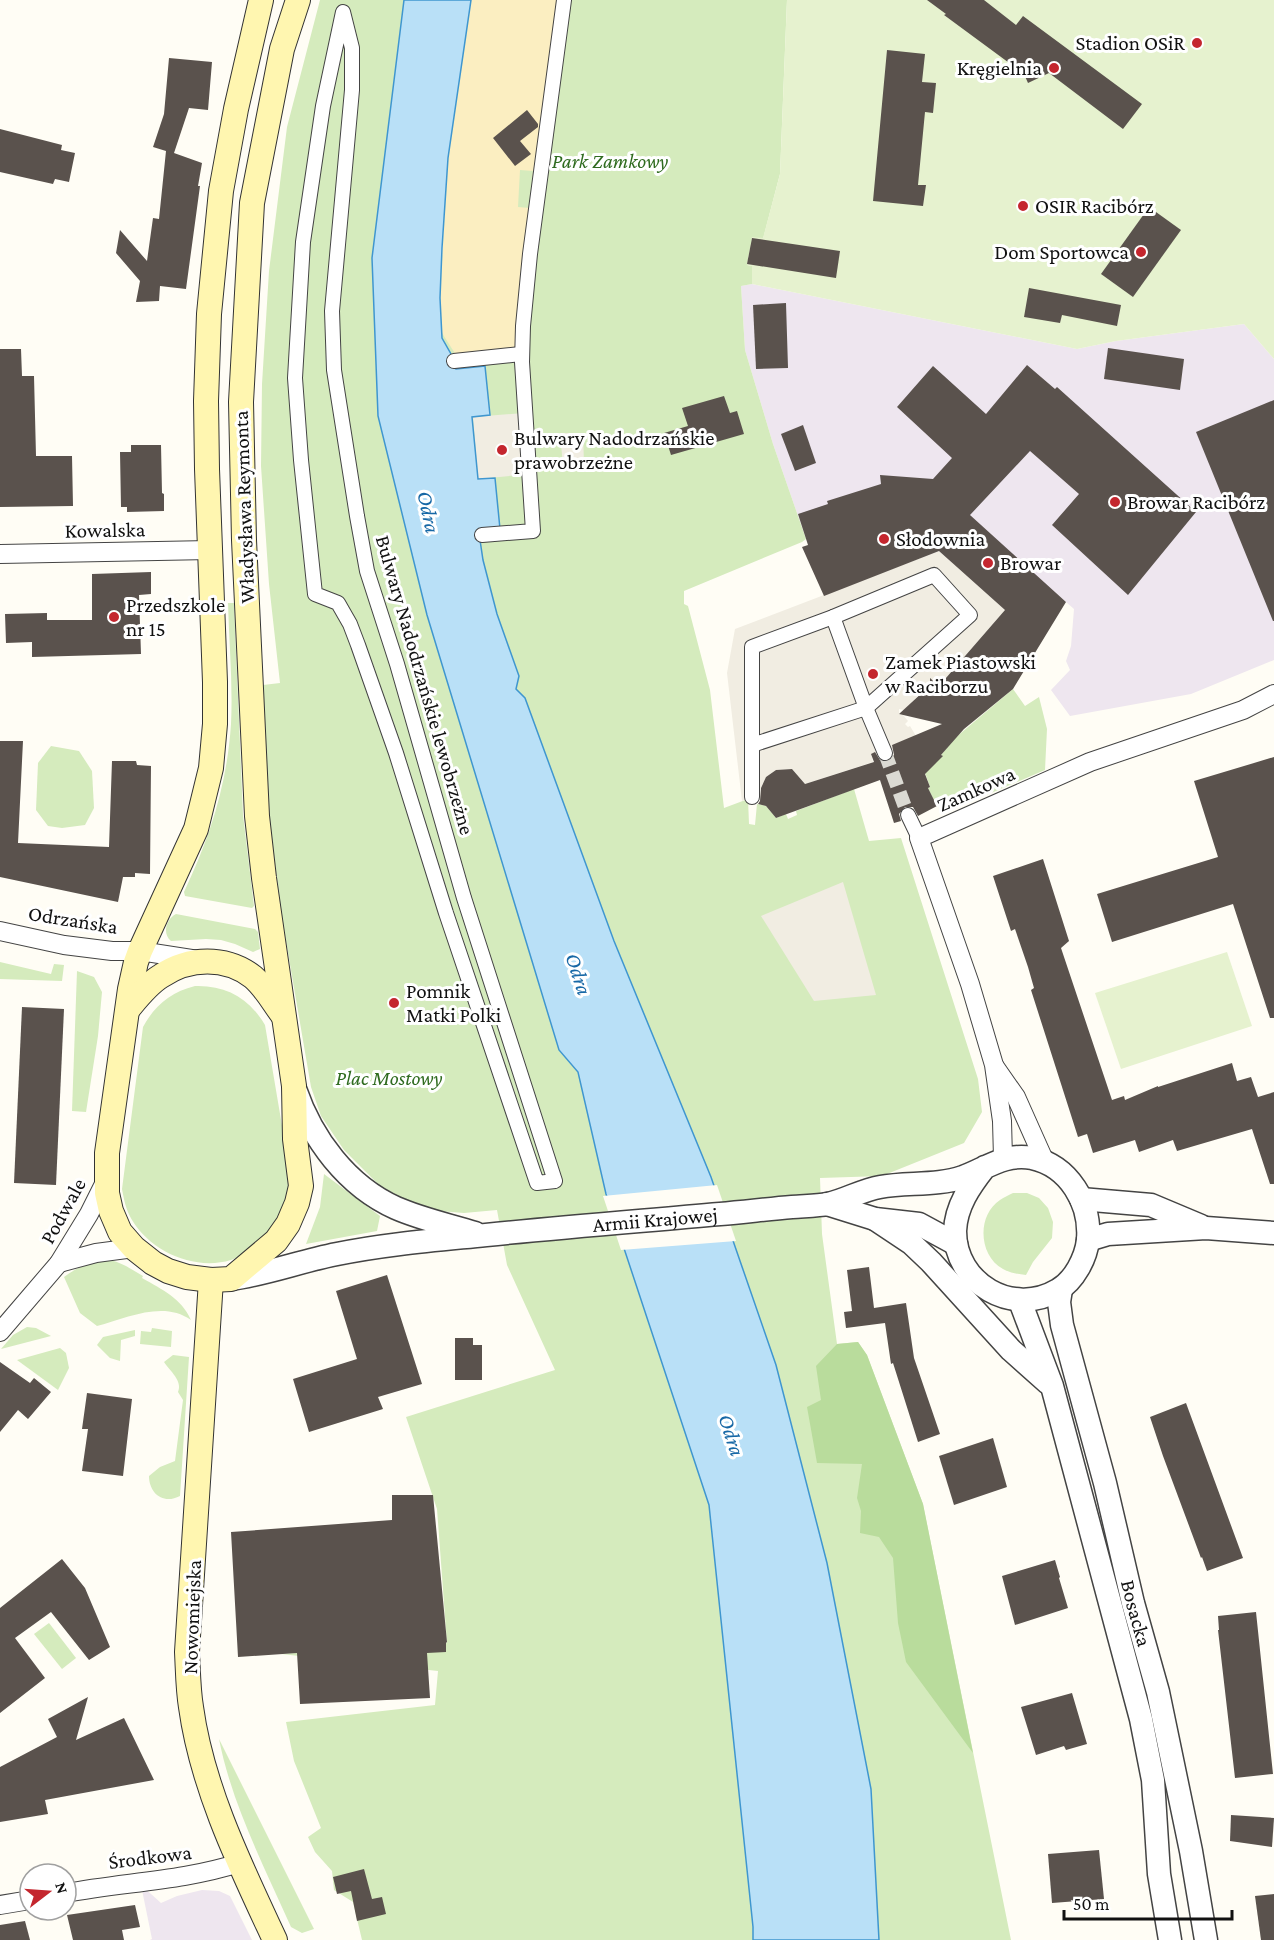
<svg xmlns="http://www.w3.org/2000/svg" width="1274" height="1940" font-family="'Crimson Pro',serif">
  <style>
    .industrial { fill: #eee6ef }
    .green { fill: #d5ebbd }
    .forest { fill: #b9dc9c }
    .sand { fill: #fbeec1; fill-rule: evenodd }
    .pitch { fill: #e6f2cf }
    .plaza { fill: #f1ede2 }
    .water { fill: #b9e0f7; stroke: #3f96cf; stroke-width: 1.5 }
    .pier { fill: #fffdf5 }
    .building { fill: #5a524d }
    .lines { fill: none; stroke-linecap: round; stroke-linejoin: round }
    .pedestrian-tunnel { stroke: #dbdad3; stroke-width: 14; stroke-dasharray: 14 7; stroke-linecap: butt }
    .pedestrian-casing { stroke: #444; stroke-width: 16 }
    .minor-casing { stroke: #444; stroke-width: 20 }
    .tertiary-casing { stroke: #444; stroke-width: 25 }
    .secondary-casing { stroke: #333; stroke-width: 26 }
    .pedestrian { stroke: #fff; stroke-width: 14 }
    .minor { stroke: #fff; stroke-width: 18 }
    .tertiary { stroke: #fff; stroke-width: 22 }
    .secondary { stroke: #fff6b0; stroke-width: 24 }
    .poi-dot { fill: #c4262e; stroke: #fff; stroke-width: 2 }
    .labels { text-anchor: middle; dominant-baseline: central; stroke-width: 6; stroke-linejoin: round; paint-order: stroke }
    .poi-label { font-size: 21px; fill: #111; stroke: #fff; text-anchor: start }
    .park-label { font-size: 21px; font-style: italic; fill: #2f6b1f; stroke: #fff }
    .street-label { font-size: 21px; fill: #111; stroke: #fff }
    .water-label { font-size: 22px; font-style: italic; fill: #1768a6; stroke: #fff }
  </style>
  <rect width="100%" height="100%" fill="#fffdf5"/>
  <g class="industrial">
    <polygon points="752,284 1077,349 1116,341 1244,324 1274,359 1274,660 1191,694 1070,716 1051,690 1070,670 1066,661 1071,646 1074,609 1036,576 806,539 773,444 745,350 741,286"/>
    <polygon points="141,1885 161,1903 177,1896 202,1890 219,1891 230,1896 252,1940 150,1940 152,1939"/>
  </g>
  <g class="green">
    <polygon points="320,0 404,0 372,258 559,1050 578,1072 606,1194 709,1505 753,1927 753,1940 362,1940 353,1902 334,1890 332,1871 315,1852 308,1837 321,1828 294,1761 286,1722 435,1705 438,1671 281,1654 447,1643 437,1509 406,1417 555,1370 507,1265 497,1210 464,1213 439,1211 415,1204 400,1197 379,1185 344,1150 321,1116 311,1087 281,912 268,807 263,685 280,683 269,584 261,466 262,384 269,271 287,127"/>
    <polygon points="471,0 787,0 780,174 763,239 752,238 747,265 752,266 752,284 741,286 745,350 773,444 806,539 802,542 684,591 684,604 688,606 710,690 724,808 748,799 749,824 755,825 757,804 766,806 776,818 786,814 788,819 797,815 796,811 854,789 869,841 901,838 978,1079 982,1112 964,1143 882,1176 820,1178 822,1234 837,1344 858,1342 867,1355 923,1504 1011,1940 879,1940 871,1789 776,1365 711,1177 614,941 525,698 516,689 519,676 497,614 483,560 480,540 496,492 495,478 478,480 472,417 489,415 485,366 456,369 442,338 440,297 448,158"/>
    <path d="M 228,603 L 234,603 L 243,815 L 254,906 L 252,908 L 185,896 L 184,892 C 210,837 227,785 231,724 C 233,684 229,643 228,603 Z"/>
    <polygon points="1013,689 1025,706 1039,697 1047,729 1045,770 956,808 946,800 937,806 928,788 930,787 924,770 942,756 941,755 955,738"/>
    <polygon points="51,746 79,751 92,771 94,808 85,825 62,828 48,826 36,810 38,763"/>
    <path d="M 176,914 L 255,929 L 258,932 L 260,949 L 253,952 L 235,944 L 221,940 L 206,939 L 171,941 C 162,934 166,919 176,914 Z"/>
    <polygon points="0,962 51,974 54,964 64,965 62,981 0,979"/>
    <polygon points="77,971 94,977 102,992 98,1036 86,1112 72,1111"/>
    <path d="M 195,986 C 226,985 249,998 265,1025 L 291,1179 C 290,1191 280,1221 272,1230 C 264,1239 243,1256 231,1260 C 195,1271 151,1252 132,1220 C 126,1210 124,1200 122,1189 L 143,1027 C 155,1005 171,992 195,986 Z"/>
    <polygon points="324,1174 380,1216 377,1231 306,1244 320,1207"/>
    <path d="M 1013,1193 L 1027,1193 L 1039,1198 L 1048,1208 L 1053,1222 L 1052,1238 L 1033,1262 L 1026,1275 C 1018,1274 1010,1273 1003,1269 C 978,1255 977,1215 1000,1200 C 1004,1197 1009,1195 1013,1193 Z"/>
    <path d="M 109,1260 C 122,1262 132,1270 143,1276 L 142,1278 C 163,1290 181,1298 191,1320 C 164,1300 126,1318 97,1326 L 80,1313 L 64,1277 C 78,1266 91,1263 109,1260 Z"/>
    <polygon points="27,1327 36,1328 51,1336 1,1349 13,1335"/>
    <polygon points="152,1328 172,1331 171,1347 140,1344 141,1331 151,1332"/>
    <polygon points="135,1330 135,1336 121,1340 120,1361 110,1358 97,1345 103,1337"/>
    <polygon points="60,1348 66,1353 69,1368 58,1390 17,1360"/>
    <path d="M 173,1355 L 189,1357 L 180,1496 C 163,1505 149,1493 149,1476 L 160,1467 L 175,1461 L 183,1400 L 178,1392 C 183,1381 170,1371 164,1362 Z"/>
    <polygon points="49,1623 76,1658 62,1669 34,1634"/>
    <path d="M 219,1739 L 314,1929 L 302,1933 L 291,1927 C 264,1866 232,1805 219,1739 Z"/>
  </g>
  <polygon class="forest" points="858,1342 867,1355 923,1504 973,1753 906,1662 898,1623 893,1558 879,1537 860,1533 861,1511 857,1498 862,1464 817,1463 807,1407 821,1400 816,1366 837,1344"/>
  <path class="sand" d="M 471,0 L 560,0 L 517,348 L 456,355 L 442,333 L 440,297 L 448,158 ZM 520,170 L 533,171 L 530,208 L 518,207 Z"/>
  <g class="pitch">
    <polygon points="787,0 1274,0 1274,359 1244,324 1116,341 1077,349 752,284 752,266 747,265 752,237 763,238 780,174"/>
    <polygon points="1227,952 1252,1026 1121,1069 1095,993"/>
  </g>
  <g class="plaza">
    <polygon points="524,413 530,474 478,479 473,417"/>
    <polygon points="560,433 583,433 584,465 563,466"/>
    <polygon points="939,551 1005,610 939,686 934,682 930,683 904,710 899,709 899,714 903,715 908,721 905,724 908,727 910,726 916,736 892,745 893,749 878,756 871,754 873,762 805,784 792,769 776,770 766,777 759,792 742,801 727,673 735,629"/>
    <polygon points="843,882 876,995 814,1001 761,916"/>
  </g>
  <polygon class="water" points="404,0 471,0 448,158 442,248 440,298 442,338 451,354 453,367 456,369 485,366 490,415 472,417 478,479 495,478 500,529 480,540 483,560 497,614 519,676 516,689 525,698 614,941 711,1177 776,1365 827,1563 871,1789 879,1940 753,1940 753,1927 709,1505 606,1194 578,1072 559,1050 427,615 378,416 372,258"/>
  <polygon class="pier" points="717,1185 736,1241 621,1250 603,1196"/>
  <g class="building">
    <polygon points="927,0 984,0 1016,25 1023,16 1142,104 1123,129 1049,73 1028,83 1024,74 944,15 946,14"/>
    <polygon points="887,50 925,54 922,82 936,83 933,113 925,112 918,185 926,185 923,206 873,201"/>
    <polygon points="169,58 212,62 208,110 189,108 174,153 202,163 198,186 200,186 186,289 160,286 159,301 136,302 140,281 116,253 120,230 147,261 153,218 159,219 166,151 153,147 164,114"/>
    <polygon points="527,110 538,124 538,127 520,141 531,154 515,166 493,138"/>
    <polygon points="0,129 62,145 61,150 75,153 69,182 55,179 53,184 0,172"/>
    <polygon points="1149,207 1181,230 1133,297 1101,274"/>
    <polygon points="752,238 840,251 836,278 747,264"/>
    <polygon points="1029,288 1121,305 1117,326 1062,315 1060,323 1024,317"/>
    <polygon points="786,303 788,368 756,369 753,305"/>
    <polygon points="1108,348 1184,359 1180,390 1104,379"/>
    <polygon points="0,349 21,349 22,376 34,376 36,456 72,456 73,506 0,507"/>
    <polygon points="1027,365 1055,389 1057,387 1196,512 1128,595 1052,525 1079,494 1030,451 970,515 1066,602 1013,689 964,729 941,755 943,756 925,774 930,787 928,788 937,806 918,816 913,807 905,807 899,814 901,821 894,823 880,780 776,818 766,806 758,804 760,801 761,788 766,777 776,770 792,769 805,784 874,762 871,754 875,752 880,760 888,761 894,755 892,745 942,724 899,714 925,690 930,690 930,678 939,686 1005,610 939,551 824,596 802,547 808,545 798,514 828,504 827,501 881,484 880,475 933,479 952,458 897,407 933,366 986,414"/>
    <polygon points="724,396 730,413 737,411 744,434 671,455 664,433 688,426 682,408"/>
    <polygon points="1274,400 1274,621 1273,621 1196,432"/>
    <polygon points="803,425 816,463 795,471 781,434"/>
    <polygon points="131,445 161,445 162,493 164,494 164,511 127,512 127,507 121,507 120,452 131,452"/>
    <polygon points="151,572 151,594 139,595 141,654 32,657 32,642 6,643 5,614 47,613 47,620 92,620 92,574"/>
    <polygon points="0,741 23,741 18,843 109,847 112,761 136,761 137,765 151,766 150,874 135,873 135,877 123,877 118,902 0,877"/>
    <polygon points="1274,757 1274,1018 1270,1018 1233,904 1112,942 1097,894 1218,857 1194,781"/>
    <polygon points="1043,859 1069,941 1061,948 1112,1100 1124,1096 1125,1100 1158,1086 1158,1087 1232,1063 1237,1081 1251,1077 1258,1097 1274,1092 1274,1184 1270,1184 1252,1129 1177,1151 1173,1140 1139,1152 1135,1140 1093,1153 1087,1134 1078,1137 1031,990 1034,988 1028,967 1015,929 1011,931 993,876"/>
    <polygon points="22,1007 64,1009 56,1185 14,1183"/>
    <polygon points="869,1267 874,1308 906,1303 914,1358 940,1434 918,1442 893,1363 891,1364 885,1323 846,1328 844,1312 852,1311 847,1270"/>
    <polygon points="387,1275 422,1384 378,1397 383,1409 309,1432 293,1379 357,1359 336,1291"/>
    <polygon points="455,1338 473,1338 473,1345 482,1345 482,1380 455,1380"/>
    <polygon points="0,1362 30,1383 34,1378 51,1392 28,1419 18,1410 0,1432"/>
    <polygon points="87,1393 132,1399 123,1476 82,1471 88,1429 82,1429"/>
    <polygon points="1186,1403 1243,1558 1207,1571 1202,1557 1201,1558 1163,1456 1150,1417"/>
    <polygon points="993,1438 1007,1487 954,1505 939,1456"/>
    <polygon points="392,1495 433,1495 447,1642 446,1643 446,1652 427,1653 430,1698 300,1704 297,1653 238,1657 231,1532 392,1520"/>
    <polygon points="62,1559 85,1588 110,1647 89,1660 51,1612 15,1638 45,1678 0,1713 0,1608"/>
    <polygon points="1055,1560 1060,1577 1059,1578 1068,1608 1015,1625 1002,1576"/>
    <polygon points="1256,1612 1273,1774 1235,1778 1218,1630 1219,1630 1218,1616"/>
    <polygon points="1072,1693 1087,1744 1066,1750 1064,1746 1036,1755 1021,1707"/>
    <polygon points="88,1697 76,1740 124,1718 154,1780 45,1800 48,1814 0,1822 0,1767 57,1737 48,1719"/>
    <polygon points="1231,1815 1274,1818 1272,1847 1230,1841"/>
    <polygon points="1099,1850 1104,1899 1052,1903 1048,1854"/>
    <polygon points="364,1869 372,1899 382,1897 386,1914 357,1921 351,1891 337,1894 333,1877"/>
    <polygon points="1274,1894 1274,1940 1261,1940 1255,1896"/>
    <polygon points="135,1905 140,1927 122,1930 124,1940 73,1940 67,1915"/>
    <polygon points="25,1921 30,1940 0,1940 0,1925"/>
  </g>
  <g class="lines">
    <polyline class="pedestrian-tunnel" points="885,753 908,815"/>
    <g class="pedestrian-casing">
      <g id="pedestrian">
        <polygon points="343,12 352,48 352,90 332,311 334,370 357,516 367,571 397,664 464,898 555,1181 537,1183 446,913 396,753 358,645 350,624 338,603 315,594 301,460 295,378 303,242 323,106"/>
        <polyline points="454,361 521,354"/>
        <polyline points="482,535 533,531 522,362 523,326 530,254 564,0"/>
        <polyline points="833,617 866,708 885,753"/>
        <polyline points="752,797 752,745 866,708 970,615 934,575 833,617 752,647 752,745"/>
        <polyline points="908,815 919,838"/>
      </g>
    </g>
    <g class="minor-casing">
      <g id="minor">
        <polyline points="0,554 210,550"/>
        <polyline points="0,931 64,945 112,951 140,951 198,960"/>
        <polyline points="995,1067 1016,1097 1045,1162"/>
        <polyline points="1003,1158 1002,1121 994,1065 970,984 919,838 1090,762 1243,710 1274,694"/>
        <polyline points="59,1263 96,1253 134,1248"/>
        <polyline points="0,1332 59,1263 89,1214 106,1180"/>
        <path d="M 66,1893 C 124,1882 183,1881 239,1863"/>
        <polyline points="0,1905 30,1900"/>
      </g>
    </g>
    <g class="tertiary-casing">
      <g id="tertiary">
        <path d="M 295,1089 C 312,1139 347,1186 396,1208 C 421,1219 449,1225 475,1233"/>
        <polyline points="1081,1199 1151,1205 1201,1226"/>
        <polyline points="827,1204 875,1219 919,1224 956,1244"/>
        <polyline points="875,1219 911,1243 931,1262 1011,1350 1048,1383"/>
        <polyline points="1088,1240 1108,1234 1206,1228 1274,1233"/>
        <path id="s1" d="M 231,1279 C 267,1274 301,1261 337,1254 C 386,1244 437,1240 486,1235 C 564,1227 642,1221 720,1214 C 744,1212 768,1209 792,1207 C 804,1206 817,1206 828,1204 C 846,1200 862,1190 880,1187 C 907,1182 937,1186 963,1177 C 987,1168 1005,1153 1032,1158 C 1069,1166 1091,1203 1088,1240 C 1086,1258 1074,1281 1058,1290 C 1013,1317 955,1284 955,1231 C 956,1206 970,1186 985,1167"/>
        <path id="s2" d="M 1061,1289 L 1059,1302 L 1062,1325 L 1105,1483 L 1133,1603 L 1158,1692 L 1191,1851 L 1206,1940"/>
        <polyline points="1020,1301 1052,1386 1141,1719 1153,1780 1159,1874 1170,1940"/>
      </g>
    </g>
    <g class="secondary-casing">
      <g id="secondary">
        <polyline points="261,0 236,109 221,191 209,314 206,401 207,469 215,682 215,724 211,768 196,829 140,951 136,962 130,989 107,1153 107,1193 111,1211 120,1232 134,1248 153,1263 168,1271 187,1277 211,1280 231,1279 276,1241 288,1224 297,1203 301,1186 295,1139 294,1086 264,878 257,816 244,540 241,402 252,203 282,49 298,0"/>
        <path d="M 128,1009 C 138,997 148,984 161,976 C 189,957 226,956 253,977 C 265,987 273,1002 282,1014"/>
        <path d="M 211,1280 L 187,1652 C 188,1670 188,1689 191,1707 C 202,1788 241,1867 275,1940"/>
      </g>
    </g>
    <use href="#pedestrian" class="pedestrian"/>
    <use href="#minor" class="minor"/>
    <use href="#tertiary" class="tertiary"/>
    <use href="#secondary" class="secondary"/>
  </g>
  <g class="poi-dot">
    <circle cx="1197" cy="43" r="6"/>
    <circle cx="1054" cy="68" r="6"/>
    <circle cx="1023" cy="206" r="6"/>
    <circle cx="1141" cy="252" r="6"/>
    <circle cx="502" cy="450" r="6"/>
    <circle cx="1115" cy="502" r="6"/>
    <circle cx="884" cy="539" r="6"/>
    <circle cx="988" cy="563" r="6"/>
    <circle cx="114" cy="617" r="6"/>
    <circle cx="873" cy="674" r="6"/>
    <circle cx="394" cy="1003" r="6"/>
  </g>
  <g class="labels">
    <g class="poi-label">
      <text x="1185" y="43" text-anchor="end">Stadion OSiR</text>
      <text x="1042" y="68" text-anchor="end">Kręgielnia</text>
      <text x="1035" y="206">OSIR Racibórz</text>
      <text x="1129" y="252" text-anchor="end">Dom Sportowca</text>
      <text x="514" y="438">Bulwary Nadodrzańskie<tspan x="514" dy="24">prawobrzeżne</tspan></text>
      <text x="1127" y="502">Browar Racibórz</text>
      <text x="896" y="539">Słodownia</text>
      <text x="1000" y="563">Browar</text>
      <text x="126" y="605">Przedszkole<tspan x="126" dy="24">nr 15</tspan></text>
      <text x="885" y="662">Zamek Piastowski<tspan x="885" dy="24">w Raciborzu</tspan></text>
      <text x="406" y="991">Pomnik<tspan x="406" dy="24">Matki Polki</tspan></text>
    </g>
    <g class="park-label">
      <text x="610" y="161">Park Zamkowy</text>
      <text x="389" y="1078">Plac Mostowy</text>
    </g>
    <g class="street-label">
      <text transform="translate(244 507) rotate(-92)">Władysława Reymonta</text>
      <text transform="translate(105 530) rotate(-1)">Kowalska</text>
      <text transform="translate(425 685) rotate(74)">Bulwary Nadodrzańskie lewobrzeżne</text>
      <text transform="translate(976 789) rotate(-24)">Zamkowa</text>
      <text transform="translate(73 920) rotate(9)">Odrzańska</text>
      <text transform="translate(63 1211) rotate(-61)">Podwale</text>
      <text stroke="none"><textPath href="#s1" startOffset="429">Armii Krajowej</textPath></text>
      <text stroke="none"><textPath href="#s2" startOffset="334">Bosacka</textPath></text>
      <text transform="translate(192 1617) rotate(-88)">Nowomiejska</text>
      <text transform="translate(150 1857) rotate(-7)">Środkowa</text>
    </g>
    <g class="water-label">
      <text transform="translate(429 512) rotate(78)">Odra</text>
      <text transform="translate(579 974) rotate(72)">Odra</text>
      <text transform="translate(732 1435) rotate(72)">Odra</text>
    </g>
  </g>
  <g transform="translate(48 1892) rotate(73)"><circle r="28" fill="#ffffff" stroke="#a0a0a0" stroke-width="1.5"/>
  <path d="M0-4.5L10 22L0 15L-10 22Z" fill="#c4262e"/>
  <text y="-9" font-size="16" font-weight="bold" text-anchor="middle" fill="#111111">N</text>
  </g>
  <path d="M1064 1910v9h168v-9" fill="none" stroke="#111111" stroke-width="3"/>
  <text x="1073" y="1910" font-size="18" fill="#111111" stroke="#ffffff" stroke-width="4.5" paint-order="stroke">50 m</text>
</svg>
